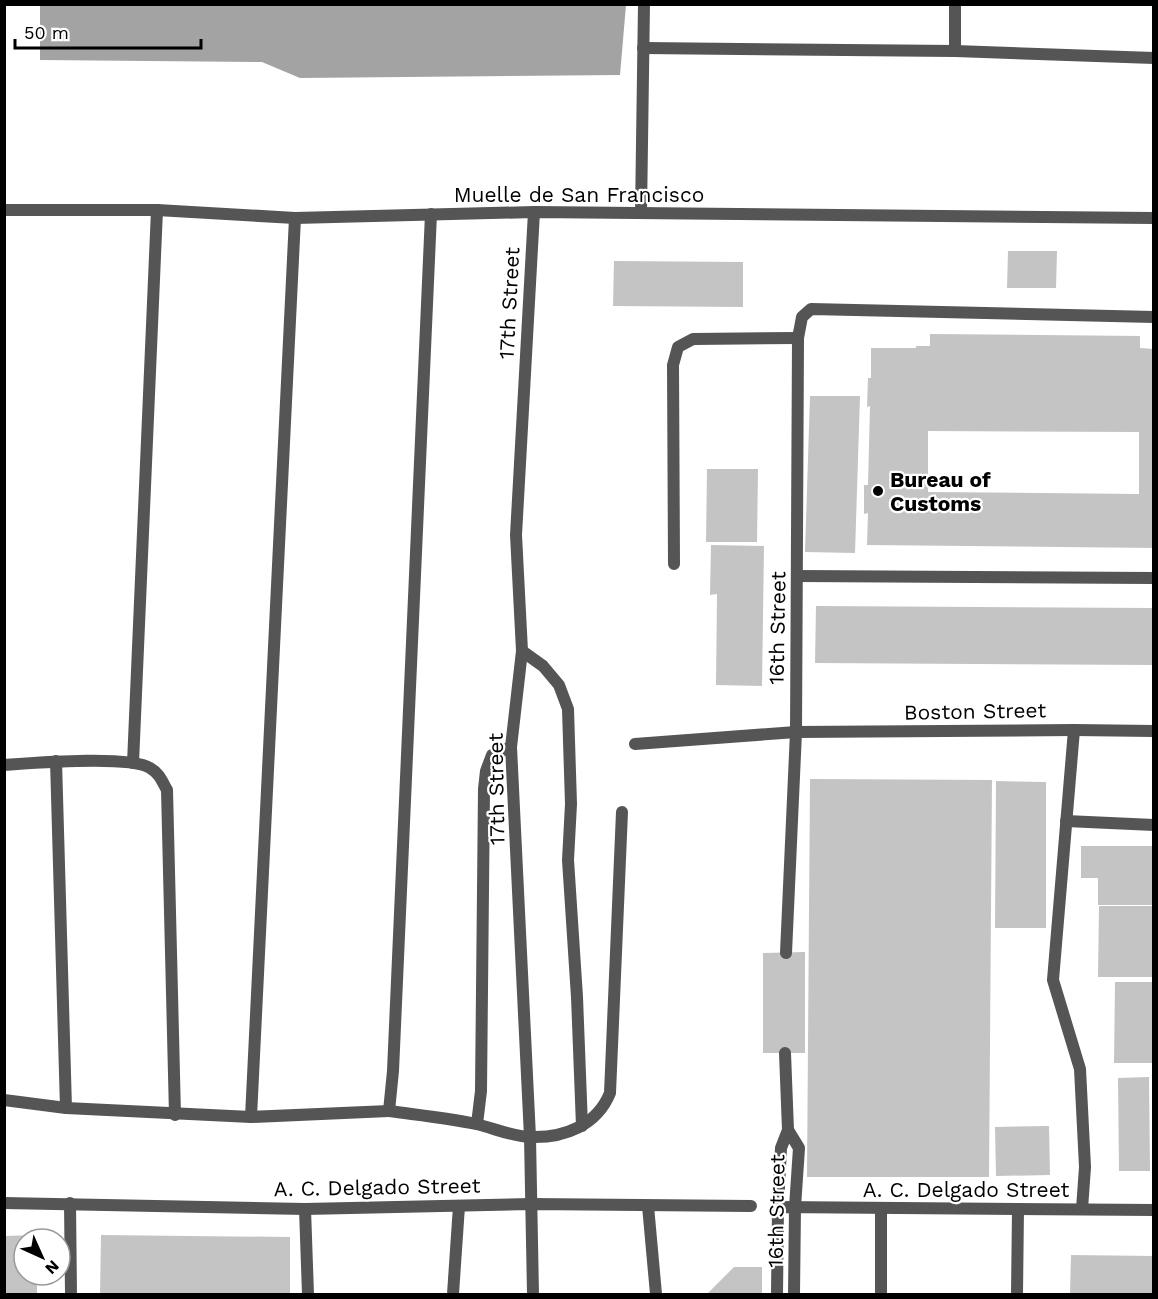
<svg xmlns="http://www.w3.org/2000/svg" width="1158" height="1299" font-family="'Work Sans',sans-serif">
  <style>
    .water { fill: #a3a3a3 }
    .building { fill: #c4c4c4; fill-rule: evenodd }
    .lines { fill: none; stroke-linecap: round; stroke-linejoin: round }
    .service { stroke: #555; stroke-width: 12 }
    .minor { stroke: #555; stroke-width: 12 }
    .poi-dot { fill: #000; stroke: #fff; stroke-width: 2 }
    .labels { text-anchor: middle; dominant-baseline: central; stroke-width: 4.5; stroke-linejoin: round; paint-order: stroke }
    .street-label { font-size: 21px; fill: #000; stroke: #fff }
    .poi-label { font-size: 21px; font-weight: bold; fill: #000; stroke: #fff; text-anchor: start }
  </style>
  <rect width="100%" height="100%" fill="#fff"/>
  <polygon class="water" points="40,5 626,4 626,5 620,75 300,78 262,62 40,60"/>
  <g class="building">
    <polygon points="1008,251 1057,251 1056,288 1007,288"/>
    <polygon points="614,261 743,262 743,307 613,306"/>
    <path d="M 930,334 L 1140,336 L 1140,348 L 1154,349 L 1154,548 L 867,545 L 868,513 L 864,514 L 864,485 L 868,485 L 870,406 L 867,407 L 868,378 L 871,378 L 871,348 L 916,348 L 916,346 L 930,346 ZM 928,431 L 1139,432 L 1139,494 L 928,492 Z"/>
    <polygon points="810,396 860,396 855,553 805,552"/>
    <polygon points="707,469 758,469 757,542 706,542"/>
    <polygon points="711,545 764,546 762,686 716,685 717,594 710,595"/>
    <polygon points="816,606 1154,608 1154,665 815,663"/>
    <polygon points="810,779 992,780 989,1177 807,1177"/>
    <polygon points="996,781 1046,782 1046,928 995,928"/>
    <polygon points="1081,846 1154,846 1154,905 1098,905 1098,878 1081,878"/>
    <polygon points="1099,906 1154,906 1154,977 1098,977"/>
    <polygon points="805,952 805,1053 763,1053 763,953"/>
    <polygon points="1115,982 1154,982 1154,1063 1114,1063"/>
    <polygon points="1149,1077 1150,1171 1119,1171 1118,1078"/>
    <polygon points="1049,1126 1050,1175 996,1176 995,1127"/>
    <polygon points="37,1235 37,1239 24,1239 24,1275 37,1275 37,1294 4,1294 4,1236"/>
    <polygon points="101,1235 290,1237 290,1294 100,1294"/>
    <polygon points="1071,1255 1154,1256 1154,1294 1070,1294"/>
    <polygon points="734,1267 762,1267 762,1294 707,1294"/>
  </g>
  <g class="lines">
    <g class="service">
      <polyline points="955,4 955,51"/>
      <polyline points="643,48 955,51 1154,58"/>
      <polyline points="4,210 157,210 295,218 534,212 1154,218"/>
      <polyline points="641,213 644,4"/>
      <polyline points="674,564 673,365 678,347 693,339 798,338"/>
      <polyline points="797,576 1154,578"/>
      <polyline points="522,651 543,666 559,685 568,709 571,804 568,860 577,997 582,1126"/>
      <polyline points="1074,730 1053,980 1080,1069 1085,1167 1082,1209"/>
      <polyline points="635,744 796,732 1074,730 1154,731"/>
      <polyline points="56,761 66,1108"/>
      <polyline points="133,763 157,210"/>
      <path d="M 4,765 C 33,763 129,755 150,768 C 159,773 162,781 167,790 L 175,1115"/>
      <polyline points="1066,821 1154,825"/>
      <polyline points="786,953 796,732 798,338 802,317 811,309 1154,317"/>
      <polyline points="4,1100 66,1108 251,1117 389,1111 393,1071 431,214"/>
      <path d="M 389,1111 C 418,1115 448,1118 476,1124 C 494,1128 513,1137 531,1137 C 565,1138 597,1125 610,1093 L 622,812"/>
      <polyline points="251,1117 295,218"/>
      <polyline points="477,1124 481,1091 484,789 486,771 492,755 511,747"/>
      <polyline points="788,1130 799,1148 795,1207"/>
      <polyline points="648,1206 656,1294"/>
      <polyline points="778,1207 781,1148 788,1130 785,1053"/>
      <polyline points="881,1208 881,1294"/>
      <polyline points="453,1294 459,1206"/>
      <polyline points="533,1294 530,1137 511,747 522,651 516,535 534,212"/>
    </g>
    <g class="minor">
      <polyline points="4,1203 305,1209 530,1204 751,1206"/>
      <polyline points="70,1203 71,1294"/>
      <polyline points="305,1209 308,1294"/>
      <polyline points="777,1294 778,1207 1154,1210"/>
      <polyline points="794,1294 795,1207"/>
      <polyline points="1017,1294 1018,1209"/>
    </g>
  </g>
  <circle class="poi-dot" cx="878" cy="491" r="6"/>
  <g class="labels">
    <g class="street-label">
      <text x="579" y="194">Muelle de San Francisco</text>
      <text transform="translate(509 303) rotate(-87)">17th Street</text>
      <text transform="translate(777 628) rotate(-89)">16th Street</text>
      <text transform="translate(975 711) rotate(-1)">Boston Street</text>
      <text transform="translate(496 789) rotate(-91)">17th Street</text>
      <text transform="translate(377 1187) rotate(-1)">A. C. Delgado Street</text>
      <text x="966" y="1189">A. C. Delgado Street</text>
      <text transform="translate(776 1211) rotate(-89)">16th Street</text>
    </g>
    <g class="poi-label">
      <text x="890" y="479">Bureau of<tspan x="890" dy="24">Customs</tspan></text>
    </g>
  </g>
  <rect width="1158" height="1299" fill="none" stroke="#000000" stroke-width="12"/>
  <g transform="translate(42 1257) rotate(135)"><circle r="28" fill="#ffffff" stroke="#999999" stroke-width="1.5"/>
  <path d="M0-4.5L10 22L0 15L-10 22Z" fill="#000000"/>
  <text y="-9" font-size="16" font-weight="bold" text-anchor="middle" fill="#000000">N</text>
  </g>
  <path d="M15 39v9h186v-9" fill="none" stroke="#000000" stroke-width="3"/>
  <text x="24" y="39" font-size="18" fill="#000000" stroke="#ffffff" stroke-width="4.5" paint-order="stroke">50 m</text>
</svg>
